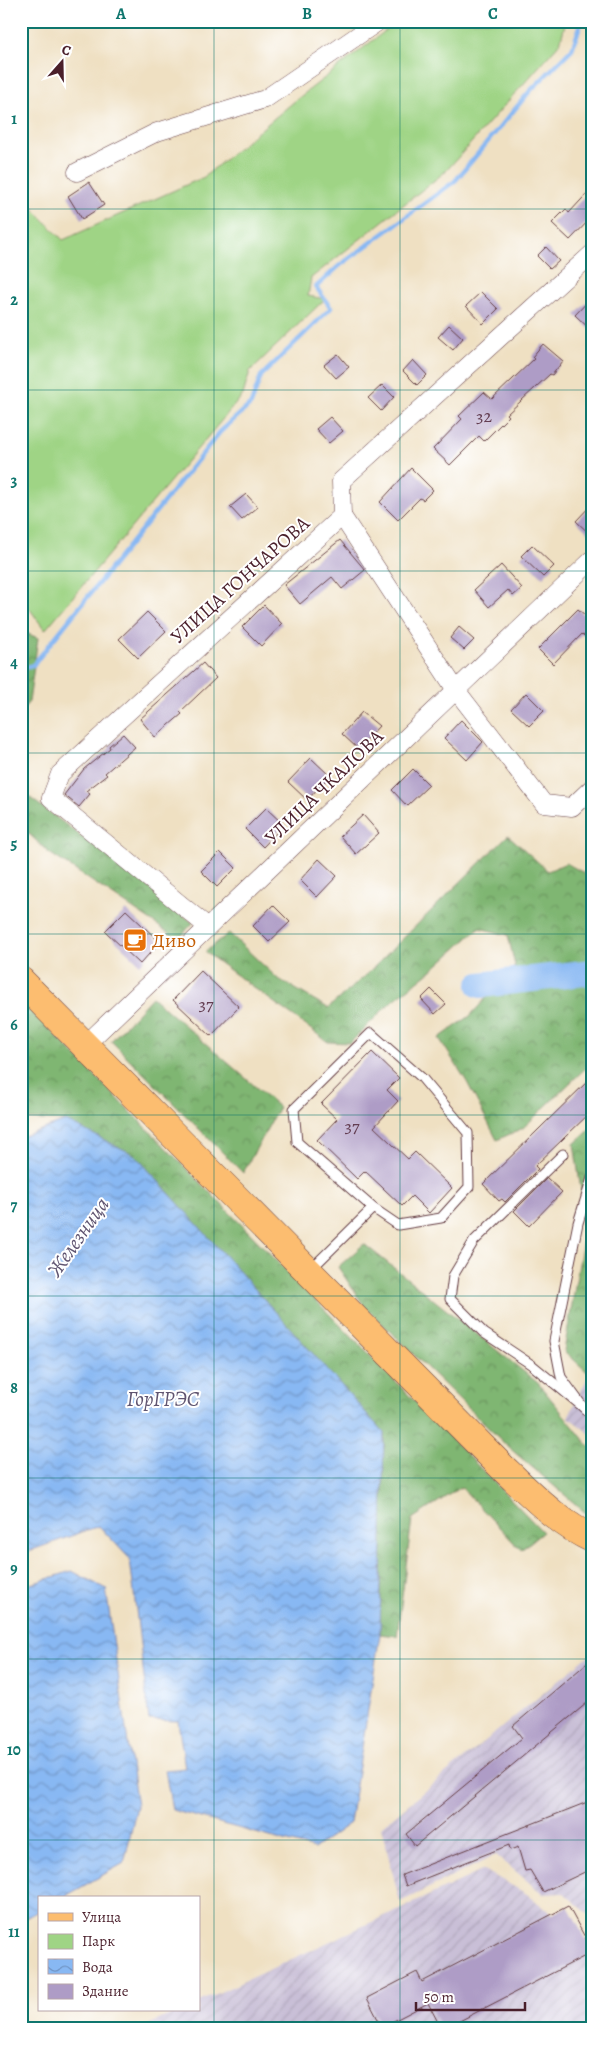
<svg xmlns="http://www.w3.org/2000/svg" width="614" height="2049" font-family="Alegreya,serif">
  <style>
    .industrial { fill: url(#industrial-furrows) }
    .green { fill: #9fd485; stroke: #747a58 }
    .forest { fill: url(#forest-crowns); stroke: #646a4e }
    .water { fill: url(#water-waves); stroke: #696c8f }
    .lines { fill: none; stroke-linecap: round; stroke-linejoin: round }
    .stream { stroke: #88b8f3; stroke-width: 4.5 }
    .river { stroke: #88b8f3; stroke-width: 26 }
    .building { fill: #ae9cc6 }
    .service-casing { stroke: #633c42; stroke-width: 11 }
    .minor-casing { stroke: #633c42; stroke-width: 19 }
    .primary-casing { stroke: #633c42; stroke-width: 29 }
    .service { stroke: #fff; stroke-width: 9 }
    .minor { stroke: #fff; stroke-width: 18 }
    .primary { stroke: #fcbd6f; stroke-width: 28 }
    .grid { fill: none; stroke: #0f766e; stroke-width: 1; stroke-opacity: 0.55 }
    .labels { text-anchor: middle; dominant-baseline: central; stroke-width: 4; stroke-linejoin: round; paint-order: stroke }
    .number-label { font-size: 18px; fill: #633e52 }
    .street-label { font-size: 20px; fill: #4a1f2b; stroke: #fff }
    .food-label { font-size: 20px; fill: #c56008; stroke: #fff; text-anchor: start }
    .water-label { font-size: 21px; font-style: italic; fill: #605571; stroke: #fff }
    .neatline { fill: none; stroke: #0f766e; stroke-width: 2 }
    .grid-label { font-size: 16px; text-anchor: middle; font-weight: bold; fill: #0f766e }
  </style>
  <defs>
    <pattern id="industrial-furrows" width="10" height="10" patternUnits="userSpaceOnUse" patternTransform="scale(1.25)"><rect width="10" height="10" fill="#c9bfd7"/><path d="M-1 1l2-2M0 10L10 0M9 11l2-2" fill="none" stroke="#aea4b9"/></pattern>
    <pattern id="forest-crowns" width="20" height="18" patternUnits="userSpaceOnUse" patternTransform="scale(1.25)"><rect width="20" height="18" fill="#7fb672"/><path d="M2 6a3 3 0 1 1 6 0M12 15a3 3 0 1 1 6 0" fill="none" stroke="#6a935e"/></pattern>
    <pattern id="water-waves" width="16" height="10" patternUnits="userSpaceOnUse" patternTransform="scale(1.25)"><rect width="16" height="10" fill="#88b8f3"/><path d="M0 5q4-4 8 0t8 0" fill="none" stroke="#7195c5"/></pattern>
  </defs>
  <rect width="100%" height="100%" fill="#fff"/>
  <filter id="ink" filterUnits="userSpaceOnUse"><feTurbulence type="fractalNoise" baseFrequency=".02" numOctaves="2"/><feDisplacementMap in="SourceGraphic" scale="10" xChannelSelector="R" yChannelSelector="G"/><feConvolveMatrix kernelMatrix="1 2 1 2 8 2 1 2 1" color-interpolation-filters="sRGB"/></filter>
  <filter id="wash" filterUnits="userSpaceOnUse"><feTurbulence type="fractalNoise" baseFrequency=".0096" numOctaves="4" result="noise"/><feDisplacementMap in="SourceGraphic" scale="20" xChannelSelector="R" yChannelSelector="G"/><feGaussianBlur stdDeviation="1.12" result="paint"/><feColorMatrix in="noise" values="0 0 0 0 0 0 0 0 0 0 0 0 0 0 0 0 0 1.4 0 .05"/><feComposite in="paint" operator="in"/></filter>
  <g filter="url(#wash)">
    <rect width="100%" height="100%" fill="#efe0c2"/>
    <g class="industrial">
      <polygon points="593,1367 593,1436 568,1417"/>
      <polygon points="593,1652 593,1918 564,1893 543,1894 496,1855 400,1902 381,1827"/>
      <polygon points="484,1870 527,1894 552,1914 568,1906 593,1952 593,2028 142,2028 180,2010 199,2010 199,2002"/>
    </g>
    <polygon class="green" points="398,21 566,21 560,43 446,171 311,278 308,296 325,299 250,371 243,395 45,630 21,597 21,196 63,240 204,177 296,100"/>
    <g class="forest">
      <polygon points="21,631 38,638 29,702 21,711"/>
      <polygon points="21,791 145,884 193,923 178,939 48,852 21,826"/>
      <polygon points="508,835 548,871 566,863 593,878 593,1061 523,1128 497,1140 467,1082 439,1038 470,1016 515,966 508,935 479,928 432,970 390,1003 350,1043 328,1042 205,952 229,933 277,978 328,1008 367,974"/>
      <polygon points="152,997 279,1107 243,1173 111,1041"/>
      <polygon points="21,1000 543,1532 521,1550 461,1487 412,1519 397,1636 380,1634 384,1433 66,1121 21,1119"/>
      <polygon points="593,1127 593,1377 564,1351 586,1223 574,1144"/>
      <polygon points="364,1244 538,1383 593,1451 593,1519 507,1446 365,1307 338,1267"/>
    </g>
    <g class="water">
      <polygon points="66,1121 135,1155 384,1433 380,1634 350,1823 314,1849 172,1810 165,1770 185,1768 178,1721 149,1720 130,1559 99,1526 21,1554 21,1137"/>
      <polygon points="72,1571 106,1589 137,1806 124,1863 62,1898 39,1898 39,1911 21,1921 21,1587"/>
    </g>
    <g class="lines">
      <polyline class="stream" points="21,669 33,665 220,432 251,404 261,376 331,308 316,287 339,266 455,181 530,91 572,49 582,21"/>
      <polyline class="river" points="480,985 593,972"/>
    </g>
    <g id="blocks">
      <g class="building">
        <polygon points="89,182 104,205 82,219 68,196"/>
        <polygon points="593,187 593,216 570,240 552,223 566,209 569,213"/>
        <polygon points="546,247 559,261 550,269 537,256"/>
        <polygon points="481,292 498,309 483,324 466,306"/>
        <polygon points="593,296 593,332 575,315"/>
        <polygon points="449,325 463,338 453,350 438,337"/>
        <polygon points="543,344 563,361 552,375 550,374 507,414 509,416 484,441 479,436 450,465 433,449 462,419 459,416 484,392 492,399 534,359 532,357"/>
        <polygon points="338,354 349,367 336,378 324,365"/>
        <polygon points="413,360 427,375 417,385 403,371"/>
        <polygon points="382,385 394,397 381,411 368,398"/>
        <polygon points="330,417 343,431 329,443 316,429"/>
        <polygon points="411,468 433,490 423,500 420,498 398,520 380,502"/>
        <polygon points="246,494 258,507 242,520 230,507"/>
        <polygon points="593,503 593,537 576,521"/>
        <polygon points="340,540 365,570 342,589 332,577 300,604 284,585"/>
        <polygon points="532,545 554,566 543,577 521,556"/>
        <polygon points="501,565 522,588 513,596 508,590 489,607 474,590"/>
        <polygon points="264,605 282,624 261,646 242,627"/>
        <polygon points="578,609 593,622 593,644 582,634 553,664 538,649"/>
        <polygon points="147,612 166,631 138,658 119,639"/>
        <polygon points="459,627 474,640 464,650 450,638"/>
        <polygon points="203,663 216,678 180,712 182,714 155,737 140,719"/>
        <polygon points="526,693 544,711 529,726 511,709"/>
        <polygon points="362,712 379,726 358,749 342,734"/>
        <polygon points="461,720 483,742 467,760 444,738"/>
        <polygon points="123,734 135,747 105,773 107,775 86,791 90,794 79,807 64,795 84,769 110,748 109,746"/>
        <polygon points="311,758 330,776 307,800 288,782"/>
        <polygon points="413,769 429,785 407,806 392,790"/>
        <polygon points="266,808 284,825 263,847 245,829"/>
        <polygon points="363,815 379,833 356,854 340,836"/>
        <polygon points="220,852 236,868 217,887 201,871"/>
        <polygon points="319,859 337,876 317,897 300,880"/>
        <polygon points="273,905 290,922 269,942 253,926"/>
        <polygon points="126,910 160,942 140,964 105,931"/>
        <polygon points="201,971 239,1007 211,1036 173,1000"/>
        <polygon points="431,989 446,1004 435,1014 421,999"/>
        <polygon points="372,1052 399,1078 387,1090 398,1101 374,1127 408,1159 415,1152 452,1188 429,1213 412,1196 402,1206 365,1171 357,1179 317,1140 337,1119 321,1104"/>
        <polygon points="593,1076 593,1110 535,1166 538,1169 505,1202 502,1199 499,1201 483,1184"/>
        <polygon points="547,1178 562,1192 529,1226 514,1211"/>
        <polygon points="593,1658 593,1698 415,1846 406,1834 522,1738 513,1726"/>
        <polygon points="590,1801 593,1808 593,1868 543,1892 530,1870 525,1871 518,1847 510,1850 509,1845 406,1886 402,1875"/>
        <polygon points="568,1906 593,1952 446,2028 441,2028 428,2003 382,2027 367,1998 417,1972 422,1982"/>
      </g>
    </g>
  </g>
  <g filter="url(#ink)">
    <use href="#blocks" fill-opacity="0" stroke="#633c42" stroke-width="1"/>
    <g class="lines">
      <g class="service-casing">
        <g id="service">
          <polyline points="563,1154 474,1241 453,1276 450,1299 484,1333 532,1365 583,1407"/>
          <polyline points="593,1175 578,1223 554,1341 561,1377 583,1407 593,1417"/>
          <polyline points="310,1270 373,1208 398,1225 441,1218 469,1187 468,1133 422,1078 371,1033 294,1109 297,1142 373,1208"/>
        </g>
      </g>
      <g class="minor-casing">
        <g id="minor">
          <polyline points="77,172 157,132 265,99 379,21"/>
          <polyline points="342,516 456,690 544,804 572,807 593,787"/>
          <polyline points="208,927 51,798 60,774 342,516 341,481 593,253"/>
          <polyline points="84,1046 593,559"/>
        </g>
      </g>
      <g class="primary-casing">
        <path id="primary" d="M 21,981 L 504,1469 C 532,1495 558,1523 593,1539"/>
      </g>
      <use href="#service" class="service"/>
      <use href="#minor" class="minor"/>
      <use href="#primary" class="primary"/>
    </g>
  </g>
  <path class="grid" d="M 214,21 L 214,2028M 400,21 L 400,2028M 21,209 L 593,209M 21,390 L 593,390M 21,571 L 593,571M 21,753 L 593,753M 21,934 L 593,934M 21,1115 L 593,1115M 21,1296 L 593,1296M 21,1478 L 593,1478M 21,1659 L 593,1659M 21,1840 L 593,1840"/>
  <defs>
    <g id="cafe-square" transform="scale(1.25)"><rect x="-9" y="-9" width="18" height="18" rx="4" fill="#e8710a" stroke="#fff"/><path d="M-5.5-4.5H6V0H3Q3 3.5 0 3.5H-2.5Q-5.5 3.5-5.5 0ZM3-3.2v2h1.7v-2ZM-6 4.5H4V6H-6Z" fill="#fff"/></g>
  </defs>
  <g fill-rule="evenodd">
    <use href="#cafe-square" x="135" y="940"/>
  </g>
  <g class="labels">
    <g class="number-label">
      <text x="484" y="416">32</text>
      <text x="206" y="1004">37</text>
      <text x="352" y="1126">37</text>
    </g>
    <g class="street-label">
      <text transform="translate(240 580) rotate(-42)">УЛИЦА ГОНЧАРОВА</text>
      <text transform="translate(324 787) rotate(-44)">УЛИЦА ЧКАЛОВА</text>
    </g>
    <g class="food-label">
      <text x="152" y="940">Диво</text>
    </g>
    <g class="water-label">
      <text transform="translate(78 1237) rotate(-55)">Железница</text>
      <text x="163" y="1399">ГорГРЭС</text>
    </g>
  </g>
  <rect width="614" height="2049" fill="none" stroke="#fff" stroke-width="55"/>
  <rect x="38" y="1896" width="162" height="115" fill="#ffffff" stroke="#b7a5aa"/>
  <rect x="48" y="1913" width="25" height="8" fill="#fcbd6f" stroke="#b7a5aa"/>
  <text x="82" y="1922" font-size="15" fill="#4a1f2b">Улица</text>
  <rect x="48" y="1934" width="25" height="15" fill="#9fd485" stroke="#b7a5aa"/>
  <text x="82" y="1946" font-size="15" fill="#4a1f2b">Парк</text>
  <rect x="48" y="1959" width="25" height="15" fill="url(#water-waves)" stroke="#b7a5aa"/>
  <text x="82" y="1972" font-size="15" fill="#4a1f2b">Вода</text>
  <rect x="48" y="1984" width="25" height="15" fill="#ae9cc6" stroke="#b7a5aa"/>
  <text x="82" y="1996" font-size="15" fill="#4a1f2b">Здание</text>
  <g transform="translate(62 62) rotate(20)" stroke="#ffffff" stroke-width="4" paint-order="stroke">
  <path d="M0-4L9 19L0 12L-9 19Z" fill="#4a1f2b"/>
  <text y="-8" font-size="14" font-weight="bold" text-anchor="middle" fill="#4a1f2b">С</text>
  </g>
  <path d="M416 2002v8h109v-8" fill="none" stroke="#4a1f2b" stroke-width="2.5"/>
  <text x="424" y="2002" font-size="15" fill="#4a1f2b" stroke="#ffffff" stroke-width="4" paint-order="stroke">50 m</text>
  <rect x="28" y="28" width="558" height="1994" class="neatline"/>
  <g class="grid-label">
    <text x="121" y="19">A</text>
    <text x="307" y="19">B</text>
    <text x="493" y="19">C</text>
    <text x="14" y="124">1</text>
    <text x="14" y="305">2</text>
    <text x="14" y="486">3</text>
    <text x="14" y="668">4</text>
    <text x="14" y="849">5</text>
    <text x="14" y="1030">6</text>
    <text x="14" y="1211">7</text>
    <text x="14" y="1393">8</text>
    <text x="14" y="1574">9</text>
    <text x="14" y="1755">10</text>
    <text x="14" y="1937">11</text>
  </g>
</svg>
